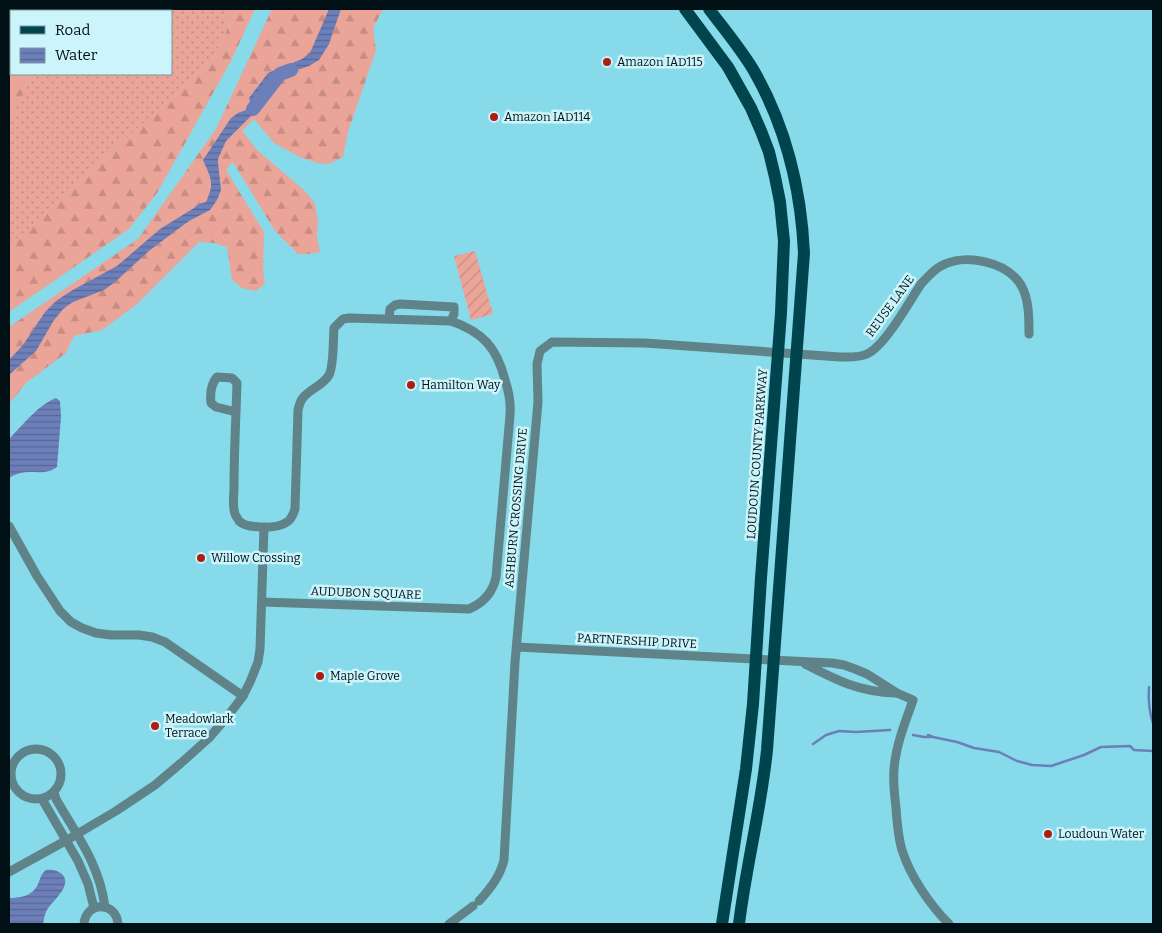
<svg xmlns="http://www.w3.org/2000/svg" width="1162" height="933" font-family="Bitter,serif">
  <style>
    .grass { fill: url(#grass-dots) }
    .forest { fill: url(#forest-firs) }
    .garden { fill: url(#garden-furrows) }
    .water { fill: url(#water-rules) }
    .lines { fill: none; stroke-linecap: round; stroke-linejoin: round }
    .stream { stroke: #6c7fb9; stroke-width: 2.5 }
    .river { stroke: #6c7fb9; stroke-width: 14 }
    .street { stroke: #5f8389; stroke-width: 9 }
    .primary { stroke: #00454e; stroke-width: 12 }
    .poi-dot { fill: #ad1d10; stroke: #ccf4fb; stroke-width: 2 }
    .labels { text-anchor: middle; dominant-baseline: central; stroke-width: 5; stroke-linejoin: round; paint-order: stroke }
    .poi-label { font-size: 12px; fill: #001014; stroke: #ccf4fb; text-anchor: start }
    .street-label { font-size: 12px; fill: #001014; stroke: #ccf4fb }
  </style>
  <defs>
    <pattern id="grass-dots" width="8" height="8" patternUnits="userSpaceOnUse" patternTransform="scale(1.25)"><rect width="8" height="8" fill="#eba498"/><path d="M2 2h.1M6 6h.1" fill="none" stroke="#c88c82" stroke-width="1.8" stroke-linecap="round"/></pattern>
    <pattern id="forest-firs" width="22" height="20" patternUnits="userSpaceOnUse" patternTransform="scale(1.25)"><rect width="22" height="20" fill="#eba498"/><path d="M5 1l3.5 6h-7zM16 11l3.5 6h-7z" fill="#c88c82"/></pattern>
    <pattern id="garden-furrows" width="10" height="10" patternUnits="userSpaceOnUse" patternTransform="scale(1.25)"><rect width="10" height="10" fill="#eba498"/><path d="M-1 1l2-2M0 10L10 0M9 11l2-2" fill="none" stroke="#c88c82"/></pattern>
    <pattern id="water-rules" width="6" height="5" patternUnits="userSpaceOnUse" patternTransform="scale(1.25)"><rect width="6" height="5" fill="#6c7fb9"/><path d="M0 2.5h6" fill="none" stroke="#566795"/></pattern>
  </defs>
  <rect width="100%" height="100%" fill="#86dae9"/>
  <polygon class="grass" points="66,9 228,9 227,30 212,60 9,246 9,122 33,74 171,74 171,11 65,11"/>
  <g class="forest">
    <polygon points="228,9 255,9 231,61 157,193 129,229 9,312 9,246 212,60 227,30"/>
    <polygon points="272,9 383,9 373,28 376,50 348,132 343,157 328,164 317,163 300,157 274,143 254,119 242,131 257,150 306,192 315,204 318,221 317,237 320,252 309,254 298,254 275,231 233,162 226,170 264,232 263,270 265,284 256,291 242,288 232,280 227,247 214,243 199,242 136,305 102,330 74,336 66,353 26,383 9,404 9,327 138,239 216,129"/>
    <polygon points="11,50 11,74 33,74 9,122 9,51"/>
  </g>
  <polygon class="garden" points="475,251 493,314 471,320 454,256"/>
  <g class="water">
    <path d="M 329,9 L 341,9 L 329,44 L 319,60 L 309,66 L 283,75 L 274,81 L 262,98 L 259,106 L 253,114 L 226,141 L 218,159 L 218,163 L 221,190 L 217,200 L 210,210 L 189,221 L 170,235 L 150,250 L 115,282 L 104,290 L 73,302 L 64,308 L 54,320 L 36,351 L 9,375 L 9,360 L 23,345 L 45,312 L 56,301 L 71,291 L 117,266 L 160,229 L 194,208 L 199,204 L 206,202 C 215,182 211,179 203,160 L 231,118 L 238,113 L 246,110 L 251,104 L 249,98 L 268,73 L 302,59 L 310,53 Z"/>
    <path d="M 56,398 L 60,401 L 61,417 L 57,467 C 45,476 33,470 20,473 C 16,474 12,476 9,478 L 9,439 C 22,426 38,405 56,398 Z"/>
    <path d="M 46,870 C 52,869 57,870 62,874 C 74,886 50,902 46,912 C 44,916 44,920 43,924 L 9,924 L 9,898 C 20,898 33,896 38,884 C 41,878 40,875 46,870 Z"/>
  </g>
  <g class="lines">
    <g class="stream">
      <path d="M 1149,687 C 1148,700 1149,711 1153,723"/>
      <polyline points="913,735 924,737 931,737"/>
      <polyline points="928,735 933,737 957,742 974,748 999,752 1017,761 1032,765 1051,766 1084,755 1101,747 1130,746 1134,750 1153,751"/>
      <polyline points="813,744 826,735 839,731 856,732 890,730"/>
    </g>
    <polyline class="river" points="253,109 280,74 291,70"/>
    <g class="street">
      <path d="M 236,412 L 216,407 L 211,403 C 210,394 211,384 217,377 L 232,378 L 237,383 C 236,418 234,453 234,487 C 234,496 232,506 235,514 C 235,515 239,520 239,521 C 247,529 278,529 287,522 C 292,519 293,514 295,509 L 298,410 C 299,406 300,402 302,399 C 309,389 323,386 329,375 C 334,366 333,340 334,328 L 343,319 L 349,318 L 451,321 L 454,314 L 454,307 L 400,304 L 395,305 L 390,309 L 389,319"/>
      <polyline points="9,526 37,576 60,611 71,622 82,628 96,633 111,635 139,635 152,637 165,642 243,696"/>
      <path d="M 262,602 L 469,609 C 483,603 493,592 496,577 L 510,415 C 511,403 509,392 505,380 C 497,348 483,332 451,321"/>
      <path d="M 517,647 L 832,663 L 844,665 L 855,669 L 867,674 L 897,693 L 913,700 C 907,718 899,736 896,755 C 892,773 894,790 896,808 C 897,822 898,837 902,850 C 910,876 930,905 949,924"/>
      <path d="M 805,664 C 836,680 859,692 896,693"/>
      <circle cx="36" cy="774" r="25"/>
      <path d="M 54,792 L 56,799 C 77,836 99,863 105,907"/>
      <polyline points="42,799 78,861 88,884 94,908"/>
      <polyline points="9,872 67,840 116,811 155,785 181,763 209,738 227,717 243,696 250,682 258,662 260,649 264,527"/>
      <path d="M 479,901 C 491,888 500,876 504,860 L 515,662 L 538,402 L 537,364 L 540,351 L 552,342 L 645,343 L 840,357 C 849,357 858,358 867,354 C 885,346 909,302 921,284 C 927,278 933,270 941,266 C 964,253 1006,261 1021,285 C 1029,299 1029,317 1029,334"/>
      <path d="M 84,924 C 86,901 116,901 118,924"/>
      <polyline points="449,924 473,906"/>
    </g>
    <g class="primary">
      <polyline points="685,9 728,67 751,108 761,131 769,152 775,177 780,202 784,241 781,313 761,578 753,704 746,769 722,924"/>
      <path d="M 709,9 C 724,29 741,49 754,71 C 786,127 801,189 804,253 L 767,750 C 761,809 746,866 739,924"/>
    </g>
  </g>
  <g class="poi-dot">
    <circle cx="607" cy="62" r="5"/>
    <circle cx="494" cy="117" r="5"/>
    <circle cx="411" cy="385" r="5"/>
    <circle cx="201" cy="558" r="5"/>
    <circle cx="320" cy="676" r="5"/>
    <circle cx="155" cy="726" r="5"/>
    <circle cx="1048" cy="834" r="5"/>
  </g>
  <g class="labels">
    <g class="poi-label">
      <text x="617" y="62">Amazon IAD115</text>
      <text x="504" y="117">Amazon IAD114</text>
      <text x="421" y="385">Hamilton Way</text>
      <text x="211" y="558">Willow Crossing</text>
      <text x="330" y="676">Maple Grove</text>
      <text x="165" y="719">Meadowlark<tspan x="165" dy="14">Terrace</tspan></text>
      <text x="1058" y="834">Loudoun Water</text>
    </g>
    <g class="street-label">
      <text transform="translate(890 306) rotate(-54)">REUSE LANE</text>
      <text transform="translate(757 454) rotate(-86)">LOUDOUN COUNTY PARKWAY</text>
      <text transform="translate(516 508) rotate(-85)">ASHBURN CROSSING DRIVE</text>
      <text transform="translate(366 593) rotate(2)">AUDUBON SQUARE</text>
      <text transform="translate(637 641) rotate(3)">PARTNERSHIP DRIVE</text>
    </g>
  </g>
  <rect width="1162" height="933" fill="none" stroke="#001014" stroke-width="20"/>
  <rect x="10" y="10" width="162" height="65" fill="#ccf4fb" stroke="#7a999f"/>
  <rect x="20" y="26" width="25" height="8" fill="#00454e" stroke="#7a999f"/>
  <text x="55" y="35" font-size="15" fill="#001014">Road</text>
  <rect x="20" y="48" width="25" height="15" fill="url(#water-rules)" stroke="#7a999f"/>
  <text x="55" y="60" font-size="15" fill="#001014">Water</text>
</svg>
